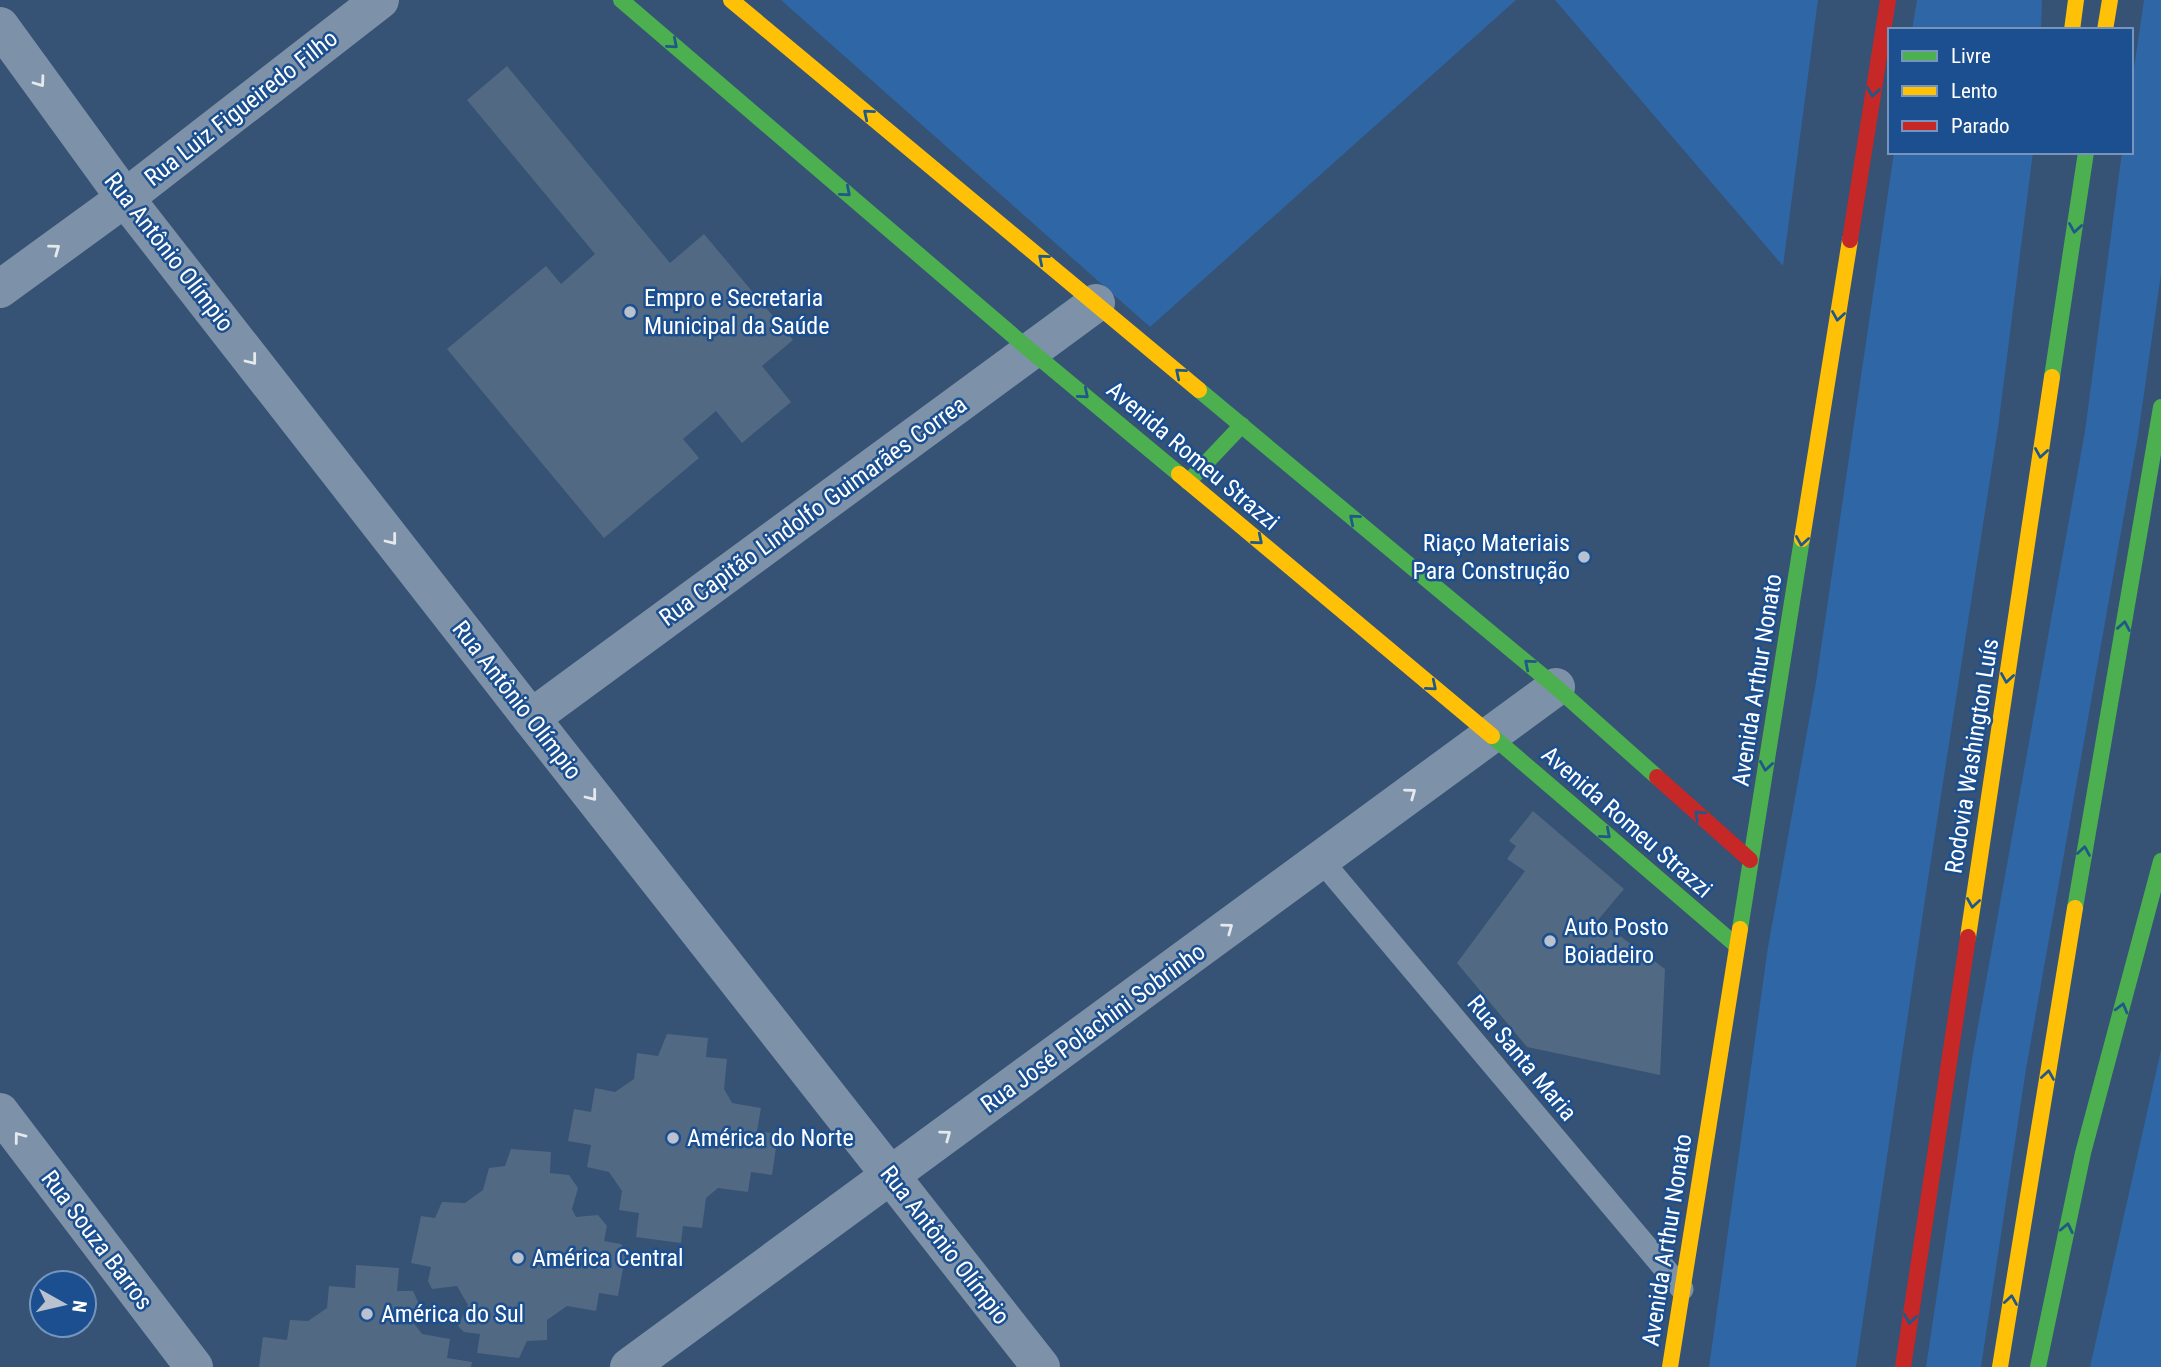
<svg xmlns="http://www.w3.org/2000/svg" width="2161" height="1367" font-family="'Roboto Condensed',sans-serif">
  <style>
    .green { fill: #2f66a5 }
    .building { fill: #526984 }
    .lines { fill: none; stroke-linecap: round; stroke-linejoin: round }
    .lane { stroke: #7d92a8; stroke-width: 23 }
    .street { stroke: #7d92a8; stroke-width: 38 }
    .fast { stroke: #4caf50; stroke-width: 16 }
    .slow { stroke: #ffc107; stroke-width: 16 }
    .jam { stroke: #c62828; stroke-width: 16 }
    .oneway { stroke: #205989 }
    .oneway2 { stroke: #e5e9ee }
    .poi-dot { fill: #b9c2ce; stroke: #1b4f8f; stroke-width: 2.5 }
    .labels { text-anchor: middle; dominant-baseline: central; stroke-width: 5; stroke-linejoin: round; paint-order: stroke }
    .street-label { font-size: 24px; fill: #fff; stroke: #1b4f8f }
    .poi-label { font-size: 24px; fill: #fff; stroke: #1b4f8f; text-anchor: start }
  </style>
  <rect width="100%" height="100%" fill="#365274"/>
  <g class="green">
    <polygon points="781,0 1516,0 1150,327"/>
    <polygon points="1555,0 1818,0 1783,266"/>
    <polygon points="1917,0 2042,0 2041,30 1912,30"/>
    <polygon points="2144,0 2161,0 2161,274 2138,436 2026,1069 1981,1367 1926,1367 1972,1059 2085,431 2122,152 2131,152 2131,88"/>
    <polygon points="1894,152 2033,152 1998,428 1927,886 1856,1367 1709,1367 1768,947 1816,682"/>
    <polygon points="2161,1050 2161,1367 2090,1367"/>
  </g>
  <g class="building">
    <polygon points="507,66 670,263 704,234 793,340 762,366 791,402 742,443 716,411 683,439 699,458 604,538 447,349 546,266 561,284 595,254 467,100"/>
    <polygon points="1533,811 1624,889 1598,920 1665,969 1660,1075 1527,1047 1457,963 1525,871 1507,859 1516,846 1509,841"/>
    <polygon points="667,1034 708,1038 706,1057 727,1059 724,1089 732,1103 761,1108 757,1131 778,1134 772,1175 751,1172 748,1192 718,1188 706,1198 702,1228 683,1226 681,1243 636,1237 639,1213 619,1210 622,1191 609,1172 587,1167 591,1145 568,1141 574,1109 591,1112 595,1088 615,1092 634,1079 637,1053 658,1056"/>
    <polygon points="511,1149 551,1152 550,1173 569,1175 578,1188 572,1209 576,1217 598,1215 607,1226 604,1241 621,1244 626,1252 618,1296 599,1293 596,1311 567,1306 547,1320 547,1340 527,1341 519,1358 477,1353 480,1334 464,1332 458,1326 468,1305 457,1286 432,1289 428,1281 431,1267 411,1263 421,1216 435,1218 442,1202 465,1203 483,1190 489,1168 505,1166"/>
    <polygon points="356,1265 399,1268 397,1291 413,1291 420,1306 412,1321 422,1334 450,1339 447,1358 472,1362 471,1367 259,1367 263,1337 287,1340 290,1320 308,1321 327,1308 329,1286 355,1288"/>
  </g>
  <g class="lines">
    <polyline class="lane" points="1321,860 1682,1289"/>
    <g class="street">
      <polyline points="0,26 125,198 531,718 1041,1367"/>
      <polyline points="0,289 125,198 380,0"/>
      <polyline points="531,718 1096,303"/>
      <polyline points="0,1112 194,1367"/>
      <polyline points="629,1367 1556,687"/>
    </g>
    <g class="fast">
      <polyline points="621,0 1031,351 1179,474"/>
      <polyline points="2052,377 2086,152"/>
      <polyline points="1199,390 1556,687 1657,777"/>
      <polyline points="1188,482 1242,425"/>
      <polyline points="1492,736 1737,946"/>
      <polyline points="2075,908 2161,407"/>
      <polyline points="1740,929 1802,539"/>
      <polyline points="2038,1367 2083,1153 2161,861"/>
    </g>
    <g class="slow">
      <polyline points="731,0 1199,390"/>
      <polyline points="2072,30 2076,0"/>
      <polyline points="2105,30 2110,0"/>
      <polyline points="1179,474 1492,736"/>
      <polyline points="1802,539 1850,240"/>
      <polyline points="1968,937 2052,377"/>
      <polyline points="1670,1367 1740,929"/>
      <polyline points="2000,1367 2075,908"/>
    </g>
    <g class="jam">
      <polyline points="1850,240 1888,0"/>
      <polyline points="1657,777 1750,860"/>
      <polyline points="1903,1367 1968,937"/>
    </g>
  </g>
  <defs><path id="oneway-chevron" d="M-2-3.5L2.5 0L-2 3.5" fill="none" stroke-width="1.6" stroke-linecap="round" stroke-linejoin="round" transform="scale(1.75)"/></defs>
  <g class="oneway">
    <use href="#oneway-chevron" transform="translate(673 44) rotate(41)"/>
    <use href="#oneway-chevron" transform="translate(1873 92) rotate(99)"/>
    <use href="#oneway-chevron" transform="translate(868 114) rotate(-140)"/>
    <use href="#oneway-chevron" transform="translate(846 192) rotate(41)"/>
    <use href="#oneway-chevron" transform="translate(2075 228) rotate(99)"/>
    <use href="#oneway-chevron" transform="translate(1043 259) rotate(-140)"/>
    <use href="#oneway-chevron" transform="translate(1838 316) rotate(99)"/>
    <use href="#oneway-chevron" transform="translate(1180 373) rotate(-140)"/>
    <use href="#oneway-chevron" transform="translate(1084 394) rotate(40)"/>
    <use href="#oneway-chevron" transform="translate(2041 453) rotate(99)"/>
    <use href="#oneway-chevron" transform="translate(1354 519) rotate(-140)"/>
    <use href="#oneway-chevron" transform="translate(1258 540) rotate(40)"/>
    <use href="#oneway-chevron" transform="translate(1802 541) rotate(99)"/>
    <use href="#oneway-chevron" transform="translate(2124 626) rotate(-80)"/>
    <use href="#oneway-chevron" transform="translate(1529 664) rotate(-140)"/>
    <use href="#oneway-chevron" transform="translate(2007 678) rotate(99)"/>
    <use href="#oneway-chevron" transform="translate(1432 686) rotate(40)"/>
    <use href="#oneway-chevron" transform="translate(1766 766) rotate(99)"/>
    <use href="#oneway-chevron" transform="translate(1699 815) rotate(-138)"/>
    <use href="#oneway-chevron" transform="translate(1606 834) rotate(41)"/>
    <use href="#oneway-chevron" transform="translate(2084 851) rotate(-81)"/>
    <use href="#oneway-chevron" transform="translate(1973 903) rotate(99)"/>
    <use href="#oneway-chevron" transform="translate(2122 1008) rotate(-75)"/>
    <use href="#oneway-chevron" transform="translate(2048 1075) rotate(-81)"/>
    <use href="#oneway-chevron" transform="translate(2067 1228) rotate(-78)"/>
    <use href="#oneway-chevron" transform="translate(2011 1300) rotate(-81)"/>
    <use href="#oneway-chevron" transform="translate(1910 1319) rotate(99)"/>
  </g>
  <g class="oneway2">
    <use href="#oneway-chevron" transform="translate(40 82) rotate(54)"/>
    <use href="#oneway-chevron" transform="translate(55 249) rotate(-36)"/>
    <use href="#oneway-chevron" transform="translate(252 360) rotate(52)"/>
    <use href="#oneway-chevron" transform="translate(392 540) rotate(52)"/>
    <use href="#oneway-chevron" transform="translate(1411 793) rotate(-36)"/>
    <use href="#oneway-chevron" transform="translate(592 796) rotate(52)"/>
    <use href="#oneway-chevron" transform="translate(1228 928) rotate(-36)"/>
    <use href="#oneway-chevron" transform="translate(946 1135) rotate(-36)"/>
    <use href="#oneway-chevron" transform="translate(19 1137) rotate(-127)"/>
  </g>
  <g class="poi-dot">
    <circle cx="630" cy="312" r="7"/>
    <circle cx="1584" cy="557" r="7"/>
    <circle cx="1550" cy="941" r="7"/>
    <circle cx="673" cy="1138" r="7"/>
    <circle cx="518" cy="1258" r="7"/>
    <circle cx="367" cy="1314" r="7"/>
  </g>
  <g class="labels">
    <g class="street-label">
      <text transform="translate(241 108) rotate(-38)">Rua Luiz Figueiredo Filho</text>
      <text transform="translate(169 252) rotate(52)">Rua Antônio Olímpio</text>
      <text transform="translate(1193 456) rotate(40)">Avenida Romeu Strazzi</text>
      <text transform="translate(813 511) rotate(-36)">Rua Capitão Lindolfo Guimarães Correa</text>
      <text transform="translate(1757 680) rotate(-81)">Avenida Arthur Nonato</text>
      <text transform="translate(517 700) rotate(52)">Rua Antônio Olímpio</text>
      <text transform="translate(1972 756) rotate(-81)">Rodovia Washington Luís</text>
      <text transform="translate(1627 822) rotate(41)">Avenida Romeu Strazzi</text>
      <text transform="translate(1093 1028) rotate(-36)">Rua José Polachini Sobrinho</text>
      <text transform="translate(1522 1058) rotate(50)">Rua Santa Maria</text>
      <text transform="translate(97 1240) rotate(53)">Rua Souza Barros</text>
      <text transform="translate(1667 1240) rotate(-81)">Avenida Arthur Nonato</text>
      <text transform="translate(945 1245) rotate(52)">Rua Antônio Olímpio</text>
    </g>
    <g class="poi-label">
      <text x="644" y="298">Empro e Secretaria<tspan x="644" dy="28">Municipal da Saúde</tspan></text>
      <text x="1570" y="543" text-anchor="end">Riaço Materiais<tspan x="1570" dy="28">Para Construção</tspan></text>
      <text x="1564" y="927">Auto Posto<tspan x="1564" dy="28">Boiadeiro</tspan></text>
      <text x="687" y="1138">América do Norte</text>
      <text x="532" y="1258">América Central</text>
      <text x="381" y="1314">América do Sul</text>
    </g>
  </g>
  <rect x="1888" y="28" width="245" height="126" fill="#1b4f8f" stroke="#7695bc" stroke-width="2"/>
  <rect x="1902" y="51" width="35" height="10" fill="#4caf50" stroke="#7695bc" stroke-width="2"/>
  <text x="1951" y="63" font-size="21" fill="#ffffff">Livre</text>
  <rect x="1902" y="86" width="35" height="10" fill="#ffc107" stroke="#7695bc" stroke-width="2"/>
  <text x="1951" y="98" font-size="21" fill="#ffffff">Lento</text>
  <rect x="1902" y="121" width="35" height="10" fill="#c62828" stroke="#7695bc" stroke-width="2"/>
  <text x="1951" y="133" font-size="21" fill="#ffffff">Parado</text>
  <g transform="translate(63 1304) rotate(98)"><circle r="33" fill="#1b4f8f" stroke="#7695bc" stroke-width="2"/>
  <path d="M0-5L12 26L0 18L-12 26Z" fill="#b9c2ce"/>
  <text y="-10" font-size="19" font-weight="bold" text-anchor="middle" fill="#ffffff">N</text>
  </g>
</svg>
